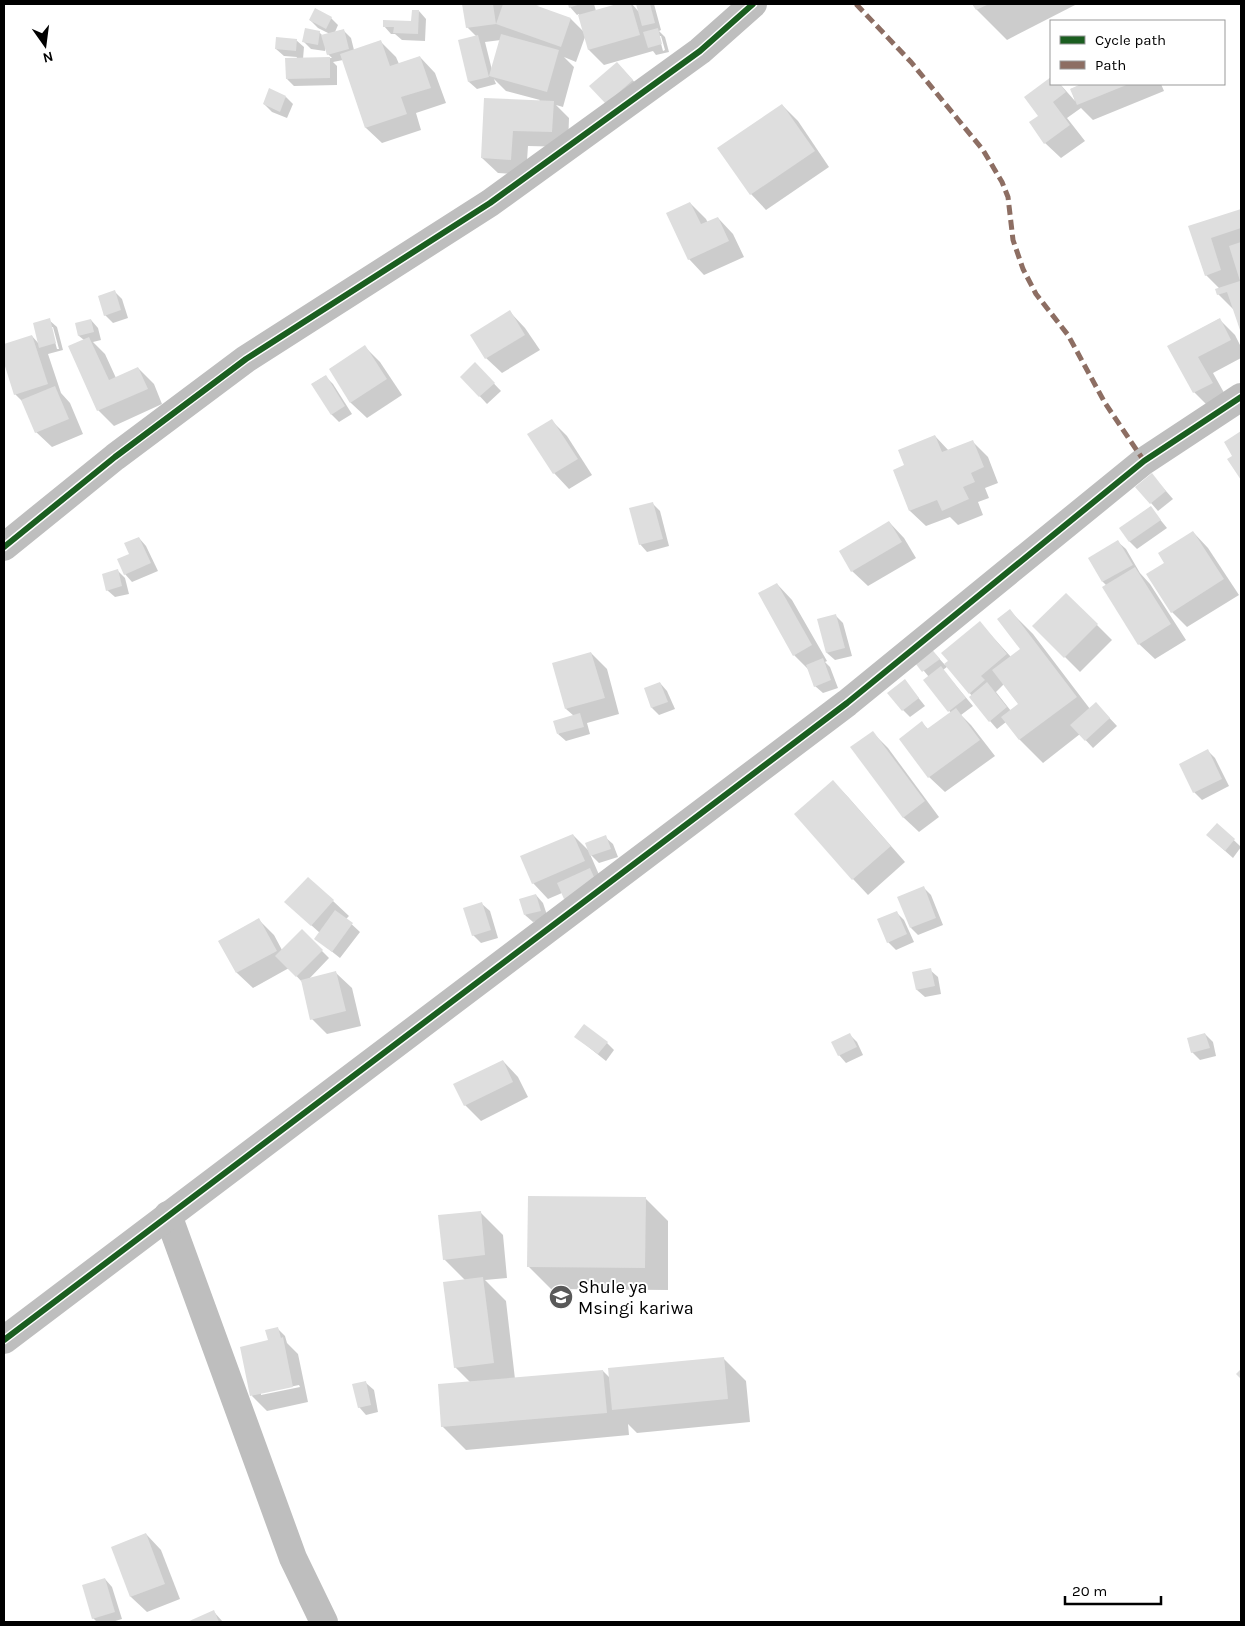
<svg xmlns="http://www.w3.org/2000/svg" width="1245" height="1626" font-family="Karla,sans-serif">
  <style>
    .shadow { fill: #0003; fill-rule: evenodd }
    .building { fill: #dedede }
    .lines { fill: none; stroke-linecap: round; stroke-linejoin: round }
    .minor { stroke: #bebebe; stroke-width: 28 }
    .quiet { stroke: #8d6e63; stroke-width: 5; stroke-dasharray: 10 5; stroke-linecap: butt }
    .cycleway-casing { stroke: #fff; stroke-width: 9 }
    .cycleway { stroke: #1b5e20; stroke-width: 6 }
    .labels { text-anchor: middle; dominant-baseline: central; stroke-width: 4; stroke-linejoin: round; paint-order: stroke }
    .poi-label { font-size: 18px; fill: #000; stroke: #fff; text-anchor: start }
  </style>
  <rect width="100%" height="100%" fill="#fff"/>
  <g class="shadow">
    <path d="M 464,4 L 546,4 L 534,6 L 571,19 L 584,32 L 579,14 L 577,15 L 570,7 L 569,4 L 594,4 L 596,11 L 622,4 L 632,4 L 639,12 L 637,4 L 654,4 L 661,30 L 659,31 L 665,37 L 669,52 L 656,55 L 653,51 L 604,65 L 589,50 L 585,37 L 576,62 L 564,57 L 574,67 L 563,107 L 556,105 L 569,118 L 568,147 L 528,146 L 526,175 L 498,173 L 482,158 L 540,100 L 506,91 L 494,79 L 496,84 L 477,89 L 469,82 L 476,36 L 467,27 ZM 659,36 L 661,36 L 665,50 L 663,51 ZM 501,40 L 492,70 L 485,42 Z"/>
    <polygon points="974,4 1077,4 1007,40 977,10"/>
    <polygon points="419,11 426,19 425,41 402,40 395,34 391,34 384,26 412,23"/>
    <polygon points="331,18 338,25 335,32 343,30 351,38 354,50 381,42 396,57 399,64 420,57 435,73 446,103 416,113 421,130 382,143 366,128 343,60 333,62 337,66 337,85 294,86 287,79 297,57 284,56 276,49 296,40 304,47 303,59 332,58 328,54 326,46 325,51 311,49 303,41 319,32 323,36 330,34 318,28 310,20"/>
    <polygon points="617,63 640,88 614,111"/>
    <polygon points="1051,79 1051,84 1060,84 1075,101 1071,89 1084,84 1161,84 1164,91 1093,120 1081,108 1067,118 1085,141 1061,158 1045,143 1040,116 1026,97"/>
    <polygon points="286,97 293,104 287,118 272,112 264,104"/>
    <polygon points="782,105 798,121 829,167 766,210 751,194 719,148"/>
    <polygon points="690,203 706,219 708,223 718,218 733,234 744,257 704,275 689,259"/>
    <polygon points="1241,210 1241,330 1235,311 1218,294 1220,289 1206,275 1190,227"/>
    <polygon points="114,291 122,299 128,318 113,323 105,315"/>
    <polygon points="510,312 525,328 540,350 502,373 486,358"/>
    <polygon points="1219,319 1235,335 1241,347 1241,358 1213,373 1227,398 1210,408 1194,392 1169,346"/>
    <path d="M 49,320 L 57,327 L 63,350 L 48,354 L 61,393 L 70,403 L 83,434 L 52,447 L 36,432 L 24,403 L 15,394 L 4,359 L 4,345 L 32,336 L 39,344 ZM 51,327 L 53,327 L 59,349 L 57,349 Z"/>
    <polygon points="91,320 98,328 101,340 93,342 105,354 116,378 138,368 154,384 162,404 114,426 98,410 84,340 79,336 76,324"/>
    <polygon points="365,347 380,362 402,395 367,418 351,403 330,369"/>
    <polygon points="482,371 501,391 487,404 462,377"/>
    <polygon points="325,376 333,384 352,414 339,422 332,415 312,384"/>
    <polygon points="552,421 567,436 592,475 569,489 554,473"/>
    <polygon points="935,436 949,451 972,441 988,457 998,483 985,488 989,498 978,502 983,515 958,525 950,517 926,526 910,511 894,471 906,466"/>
    <polygon points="1152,475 1173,499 1158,511 1151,503"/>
    <polygon points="653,504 660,511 669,546 647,552 640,544"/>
    <polygon points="1150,507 1167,528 1137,549 1130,542 1121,529"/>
    <polygon points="889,522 904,538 916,558 868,586 852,571"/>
    <polygon points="1193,532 1208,548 1239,595 1187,627 1172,612 1166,564"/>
    <polygon points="139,538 146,546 158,571 132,582 125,574 130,555"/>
    <polygon points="1118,542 1126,549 1140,573 1150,584 1186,640 1155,659 1139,644 1107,586 1103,582 1090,558"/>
    <polygon points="118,571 125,578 129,594 115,597 107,590"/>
    <polygon points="777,584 792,600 827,661 825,662 830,667 838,688 823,693 815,686 809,670 794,655"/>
    <polygon points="1066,594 1112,640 1080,672 1034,626"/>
    <path d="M 1010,611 L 1033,634 L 1090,709 L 1103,711 L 1117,726 L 1093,748 L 1080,734 L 1043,763 L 1020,740 L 1006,722 L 997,729 L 990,721 L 972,696 L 948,666 L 943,670 L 973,706 L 961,715 L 971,725 L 995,756 L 945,792 L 929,777 L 922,723 L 929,730 L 951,713 L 925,681 L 929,677 L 914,659 L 936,655 L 945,665 L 980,623 L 1011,657 L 1022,649 ZM 1004,684 L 1020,705 L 1011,711 L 996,692 Z"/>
    <polygon points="835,615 843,623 852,656 835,660 827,653 818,620"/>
    <polygon points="591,653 607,669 619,714 587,723 590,734 566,741 558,734 574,716 566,709"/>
    <polygon points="905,681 925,706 910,717 903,710"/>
    <polygon points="660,683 667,691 675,709 659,715 652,708"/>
    <polygon points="872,732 888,748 939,817 919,832 903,817"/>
    <polygon points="1208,751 1215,758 1229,786 1202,800 1194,792"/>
    <polygon points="833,782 848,797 905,862 868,895 853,879 796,814"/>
    <polygon points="1217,824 1241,847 1233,858 1215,842"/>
    <polygon points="573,835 590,852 605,837 613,844 618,857 599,863 590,854 600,877 572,906 565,899 562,893 548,899 533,883"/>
    <polygon points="924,888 931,895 943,925 918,935 911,928"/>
    <polygon points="536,895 543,903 548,918 533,922 525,915"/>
    <polygon points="333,901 349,916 346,919 360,932 340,958 316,939 320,933 302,917"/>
    <polygon points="482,904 490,911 498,938 481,943 473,935"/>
    <polygon points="897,913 904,920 914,942 896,950 888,942"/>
    <polygon points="259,920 274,935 282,950 302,931 329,958 308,980 336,973 352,988 361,1026 327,1034 312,1019 302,982 289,968 253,988 237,973 220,941"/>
    <polygon points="930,970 938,977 941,994 925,997 917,990 914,973"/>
    <polygon points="1205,1034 1213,1042 1216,1056 1200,1060 1192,1052"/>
    <polygon points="850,1035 857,1042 863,1055 846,1063 839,1055"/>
    <polygon points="576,1037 607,1043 614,1050 606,1061"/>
    <polygon points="503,1061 518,1077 528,1097 481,1121 465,1105"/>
    <polygon points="645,1198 668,1221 668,1290 551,1289 528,1266"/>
    <polygon points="480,1212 503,1235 507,1278 485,1280 506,1301 515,1379 603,1371 611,1379 723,1358 746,1381 750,1422 637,1433 628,1424 629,1435 466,1450 442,1426 470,1382 455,1367 465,1280 444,1259"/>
    <path d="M 277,1328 L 285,1336 L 287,1343 L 298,1354 L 308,1402 L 267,1411 L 252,1396 L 270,1341 ZM 299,1385 L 300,1387 L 261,1395 L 261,1393 Z"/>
    <polygon points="366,1383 374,1390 378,1412 366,1415 359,1407"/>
    <polygon points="146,1534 161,1550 180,1599 147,1612 131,1597 113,1547"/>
    <polygon points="105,1579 112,1587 122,1619 112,1622 97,1622 93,1618"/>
    <polygon points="214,1612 223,1622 190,1622"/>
  </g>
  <g class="building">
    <polygon points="462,4 493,4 496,24 466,28"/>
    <polygon points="503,4 532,4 571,18 561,47 496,24"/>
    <polygon points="568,4 580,4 569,8"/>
    <polygon points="617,4 631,4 640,35 588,50 578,15"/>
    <polygon points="636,4 650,4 655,23 642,26"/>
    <polygon points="972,4 989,4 976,10"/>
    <polygon points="315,8 332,17 326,29 309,20"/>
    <polygon points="412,10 419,10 418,34 393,33 394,27 383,27 383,20 411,21"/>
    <polygon points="305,28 320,31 318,45 302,42"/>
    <polygon points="658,28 662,44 648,48 643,32"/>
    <polygon points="344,29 349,49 327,55 321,35"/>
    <polygon points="501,34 559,50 547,92 489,76"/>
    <polygon points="478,35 489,77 468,82 458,40"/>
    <polygon points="276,37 297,39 296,51 275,49"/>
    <polygon points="381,40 390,66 420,56 431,88 401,97 407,114 365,128 340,54"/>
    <polygon points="330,57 330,78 286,79 285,58"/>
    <polygon points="617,62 633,80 606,104 589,86"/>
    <polygon points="1051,77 1051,84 1060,84 1066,92 1053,102 1070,125 1044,144 1029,122 1038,116 1024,97"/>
    <polygon points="1081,84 1129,84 1077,105 1070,89"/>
    <polygon points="269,88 286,96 280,112 263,104"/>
    <polygon points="484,98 554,101 552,132 513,131 511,160 481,158"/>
    <polygon points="782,104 815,151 750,195 717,148"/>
    <polygon points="690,202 701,224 718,217 729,241 688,260 666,213"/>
    <polygon points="1241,209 1241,228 1211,238 1221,270 1205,276 1188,226"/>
    <polygon points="1241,242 1241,333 1227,292 1217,295 1215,289 1240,281 1229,246"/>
    <polygon points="115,290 121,310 104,316 98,296"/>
    <polygon points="510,310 525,335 485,359 470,335"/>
    <polygon points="50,318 56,343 39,348 33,323"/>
    <polygon points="1220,318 1231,340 1198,357 1213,383 1193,393 1167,346"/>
    <polygon points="91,319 94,332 78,336 75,323"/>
    <polygon points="32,335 48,384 14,395 4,363 4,344"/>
    <polygon points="89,337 109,380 138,367 148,389 97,411 68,346"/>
    <polygon points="365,345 387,379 350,403 329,369"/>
    <polygon points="475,362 495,383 479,397 460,377"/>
    <polygon points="326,375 345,406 331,415 311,384"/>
    <polygon points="55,386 69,419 35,433 21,400"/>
    <polygon points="552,419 578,459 553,474 527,434"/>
    <polygon points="1241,431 1241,480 1227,459 1232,456 1224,442"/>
    <polygon points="935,435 942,452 973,440 984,467 971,473 975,482 963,487 969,499 942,511 937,500 909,511 893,470 904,465 898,450"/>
    <polygon points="1152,473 1166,491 1150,504 1135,487"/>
    <polygon points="653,502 663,539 639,545 629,508"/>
    <polygon points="1151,506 1161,520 1129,542 1119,528"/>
    <polygon points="889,521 902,542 851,572 839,551"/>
    <polygon points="1193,531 1224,579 1171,613 1146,574 1164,563 1158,553"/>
    <polygon points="139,537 151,563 124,575 117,559 129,554 124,543"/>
    <polygon points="1118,540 1133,565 1102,582 1088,558"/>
    <polygon points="1135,567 1171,624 1138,645 1102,587"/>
    <polygon points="118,569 122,586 106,591 102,574"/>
    <polygon points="777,583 812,645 793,656 758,593"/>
    <polygon points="1066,593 1098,624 1064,658 1032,626"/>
    <polygon points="1010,609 1077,697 1019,740 1001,717 1018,704 992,670 1020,649 997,619"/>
    <polygon points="836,614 845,648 826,653 817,619"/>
    <polygon points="980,621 1007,654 981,676 985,680 969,694 944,664 948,661 941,653"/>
    <polygon points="929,646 940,659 922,672 912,659"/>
    <polygon points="591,652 605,698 565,709 552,663"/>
    <polygon points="823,658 831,680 814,687 806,665"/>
    <polygon points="941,666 966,698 948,712 923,680"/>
    <polygon points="905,679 919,698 902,711 887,693"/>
    <polygon points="660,682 668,702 651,708 644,688"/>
    <polygon points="987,682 1007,707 989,722 969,697"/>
    <polygon points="1096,702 1110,718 1085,741 1070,725"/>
    <polygon points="956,708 980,740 928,778 899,739 922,721 927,729"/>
    <polygon points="580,713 584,727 557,734 553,721"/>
    <polygon points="873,731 925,801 903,818 850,747"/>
    <polygon points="1208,749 1222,779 1193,793 1179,764"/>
    <polygon points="833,780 891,846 852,880 794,814"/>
    <polygon points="1217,823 1235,839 1225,851 1206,835"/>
    <polygon points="573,834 585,861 532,884 520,856"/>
    <polygon points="606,835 611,849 590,856 585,843"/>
    <polygon points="590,868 597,884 564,899 557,883"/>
    <polygon points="308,877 334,900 311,926 284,902"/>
    <polygon points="924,886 936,918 910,928 897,897"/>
    <polygon points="536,894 541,911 524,915 519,899"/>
    <polygon points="482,902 491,930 472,936 463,908"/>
    <polygon points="335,910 353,923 332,952 314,939"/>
    <polygon points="897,911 907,934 887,943 877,919"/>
    <polygon points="259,918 277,951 236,973 218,941"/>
    <polygon points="302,929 323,950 296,977 275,956"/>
    <polygon points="931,968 935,986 916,990 912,972"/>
    <polygon points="336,971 346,1011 310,1020 301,980"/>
    <polygon points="584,1024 608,1042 598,1054 574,1037"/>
    <polygon points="850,1033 857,1047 838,1056 831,1042"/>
    <polygon points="1205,1033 1210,1048 1191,1053 1187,1038"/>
    <polygon points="503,1060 513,1082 464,1106 453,1084"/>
    <polygon points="528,1196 646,1197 645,1268 527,1267"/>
    <polygon points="481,1211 485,1255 443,1260 438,1215"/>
    <polygon points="483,1277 494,1363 454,1368 443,1282"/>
    <polygon points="278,1327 281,1338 283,1337 293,1387 250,1396 240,1347 268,1340 265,1330"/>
    <polygon points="724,1357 728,1399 612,1410 608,1368"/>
    <polygon points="1241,1369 1241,1379 1236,1374"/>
    <polygon points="603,1370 607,1413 441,1427 438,1384"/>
    <polygon points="366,1381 371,1405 358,1408 352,1384"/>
    <polygon points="146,1533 165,1584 130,1597 111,1547"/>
    <polygon points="105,1578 115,1612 92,1619 82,1585"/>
    <polygon points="214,1610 219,1622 187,1622"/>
  </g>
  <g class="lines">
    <g class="minor">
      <polyline points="4,547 115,457 246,359 490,203 700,51 753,4"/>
      <polyline points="168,1215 293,1558 324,1622"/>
      <polyline points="4,1340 847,703 1144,461 1241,397"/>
    </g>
    <polyline class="quiet" points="856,4 911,62 983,150 1002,182 1008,197 1013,240 1023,269 1036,294 1068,335 1105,403 1144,461"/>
    <g class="cycleway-casing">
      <g id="cycleway">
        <polyline points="4,547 115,457 246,359 490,203 700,51 753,4"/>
        <polyline points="4,1340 847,703 1144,461 1241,397"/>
      </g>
    </g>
    <use href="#cycleway" class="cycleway"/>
  </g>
  <defs>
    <g id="school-disc" transform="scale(1.25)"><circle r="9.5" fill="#595959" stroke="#fff"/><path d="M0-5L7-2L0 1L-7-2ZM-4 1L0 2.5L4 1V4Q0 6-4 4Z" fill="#fff"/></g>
  </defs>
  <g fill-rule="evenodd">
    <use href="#school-disc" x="561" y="1297"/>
  </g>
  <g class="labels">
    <g class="poi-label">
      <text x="578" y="1287">Shule ya<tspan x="578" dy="21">Msingi kariwa</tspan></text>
    </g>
  </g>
  <rect width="1245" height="1626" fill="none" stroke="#000000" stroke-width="10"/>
  <rect x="1050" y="20" width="175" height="65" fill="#ffffff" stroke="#999999"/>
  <rect x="1060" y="36" width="25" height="8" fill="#1b5e20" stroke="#999999"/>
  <text x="1095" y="45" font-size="15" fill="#000000">Cycle path</text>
  <rect x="1060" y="61" width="25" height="8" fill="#8d6e63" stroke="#999999"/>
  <text x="1095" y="70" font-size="15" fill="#000000">Path</text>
  <g transform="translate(45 45) rotate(166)" stroke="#ffffff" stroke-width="4" paint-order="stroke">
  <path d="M0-4L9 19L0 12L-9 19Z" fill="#000000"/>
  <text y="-8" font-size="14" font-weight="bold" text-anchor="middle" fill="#000000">N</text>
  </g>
  <path d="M1065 1596v8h96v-8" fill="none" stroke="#000000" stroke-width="2.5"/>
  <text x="1072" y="1596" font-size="15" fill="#000000" stroke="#ffffff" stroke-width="4" paint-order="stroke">20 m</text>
</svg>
